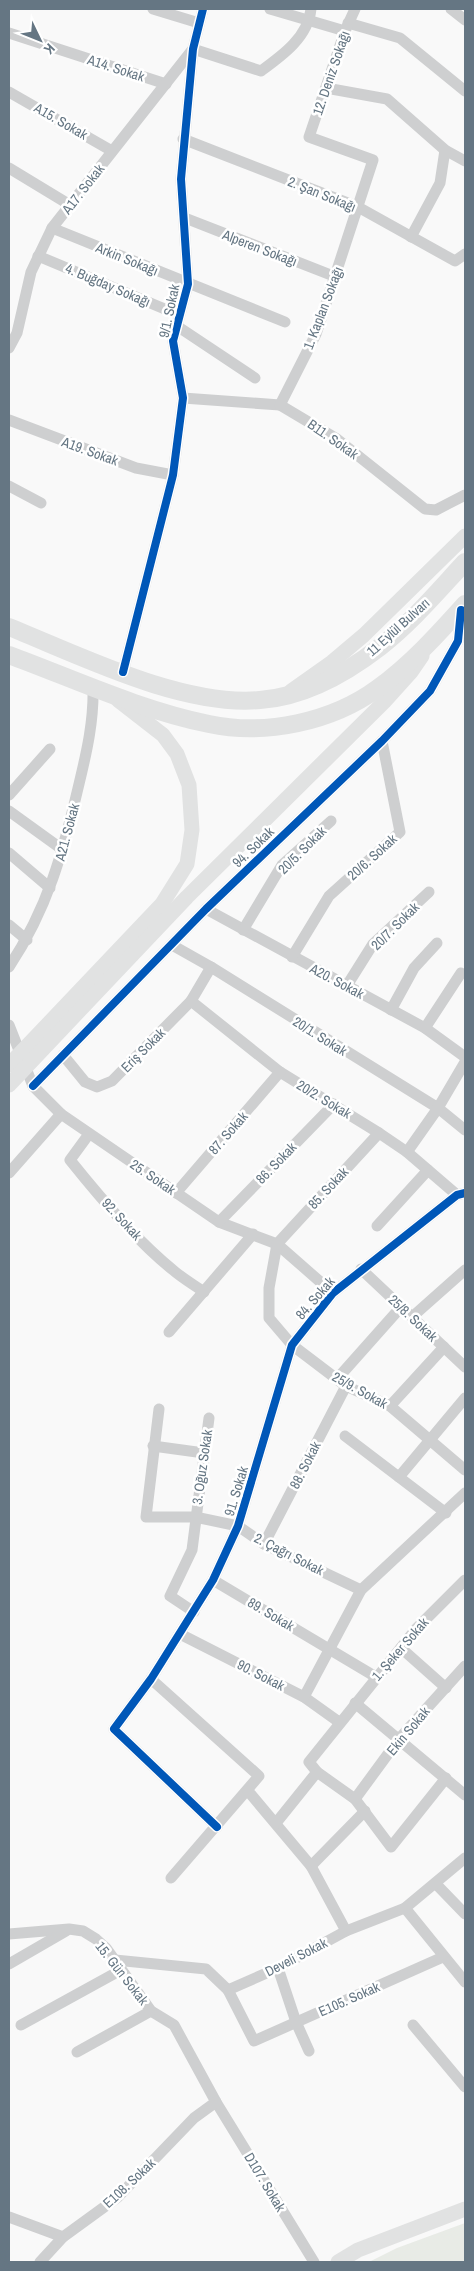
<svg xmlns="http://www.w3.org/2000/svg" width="474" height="2271" font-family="'Archivo Narrow',sans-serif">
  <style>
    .green { fill: #e8ebe6 }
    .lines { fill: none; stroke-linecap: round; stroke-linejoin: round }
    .street { stroke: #cecfd0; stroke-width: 11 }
    .secondary { stroke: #e1e2e2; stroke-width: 15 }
    .primary { stroke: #e1e2e2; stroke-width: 18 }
    .cycleway-casing { stroke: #fff; stroke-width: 11 }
    .cycleway { stroke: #0057b8; stroke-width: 8 }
    .labels { text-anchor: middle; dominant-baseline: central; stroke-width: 5; stroke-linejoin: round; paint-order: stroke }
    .street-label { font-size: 14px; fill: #657683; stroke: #fff }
  </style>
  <rect width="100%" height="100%" fill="#f9f9f9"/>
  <polygon class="green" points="465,2223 465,2262 369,2262 397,2248"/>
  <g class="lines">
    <g class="street">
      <polyline points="153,9 199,23"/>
      <polyline points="270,9 345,31"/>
      <polyline points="451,9 465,20"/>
      <polyline points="348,23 400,38 465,91"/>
      <polyline points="9,33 166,84"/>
      <polyline points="326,88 387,99 445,150 465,161"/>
      <polyline points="9,92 112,151"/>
      <polyline points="183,139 358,207 455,261 465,254"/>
      <polyline points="9,168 70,205"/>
      <polyline points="185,218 336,277"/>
      <polyline points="52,228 285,322"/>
      <polyline points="411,237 440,183 445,150"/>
      <polyline points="38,256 179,315"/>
      <polyline points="177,326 255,378"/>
      <path d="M 9,348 L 17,333 L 31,272 L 52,228 L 193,49 L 261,71 C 283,55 308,37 311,9"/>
      <polyline points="183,398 280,405 337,439 425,509 436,510 465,495"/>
      <polyline points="280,405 316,334 373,160 309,137 345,31 355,9"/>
      <polyline points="9,420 136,468 173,475"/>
      <polyline points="9,486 41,503"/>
      <polyline points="123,672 173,475 183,398 173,341 188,284 181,179 193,49 203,9"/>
      <polyline points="9,795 50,749"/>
      <polyline points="9,811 63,850"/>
      <polyline points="9,853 50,888"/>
      <polyline points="206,909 425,1028 465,1057"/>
      <polyline points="9,925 27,940"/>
      <polyline points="243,930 282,865 331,821"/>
      <polyline points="172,945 211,967 438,1108 465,1130"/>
      <polyline points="292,957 329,896 400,832 382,741"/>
      <path d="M 9,967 C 48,908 63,852 79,784 C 87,751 94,720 93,686"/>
      <polyline points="346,987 373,944 429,892"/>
      <polyline points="191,1001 280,1072 379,1133 407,1152 457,1195"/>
      <polyline points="391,1010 414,968 437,943"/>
      <polyline points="9,1025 33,1086 61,1114 219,1222 277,1244 333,1293"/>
      <polyline points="425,1028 461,973"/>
      <polyline points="63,1055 85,1082 97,1087 112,1081 191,1001 211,967"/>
      <polyline points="33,1086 206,909 382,741 430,691 458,641 461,610"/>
      <path d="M 89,1134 L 70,1160 C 98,1195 138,1242 173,1270 C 182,1278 194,1285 204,1292"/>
      <polyline points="407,1152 438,1108 465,1062"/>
      <polyline points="9,1173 61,1114"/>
      <polyline points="176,1193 280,1072"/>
      <polyline points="219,1222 334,1104"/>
      <polyline points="377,1226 428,1170"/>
      <polyline points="277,1244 269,1288 269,1318 292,1345 346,1386 390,1406 465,1470"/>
      <polyline points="277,1244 379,1133"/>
      <polyline points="361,1269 465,1367"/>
      <polyline points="412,1317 465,1270"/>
      <polyline points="169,1332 253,1234"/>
      <polyline points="337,1379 401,1307"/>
      <polyline points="390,1406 444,1347"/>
      <polyline points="159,1409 146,1517 195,1517 238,1526 264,1544 361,1590"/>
      <polyline points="345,1436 446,1513"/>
      <polyline points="153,1446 204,1453"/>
      <polyline points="399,1477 465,1398"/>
      <polyline points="264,1544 346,1386"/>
      <polyline points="213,1580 376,1677"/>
      <polyline points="194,1612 170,1596 192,1550 209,1418"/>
      <polyline points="180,1634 304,1697 339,1722"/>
      <polyline points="401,1648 446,1688"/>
      <polyline points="151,1679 259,1776 171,1878"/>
      <polyline points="304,1697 361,1590 465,1493"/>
      <polyline points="355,1703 465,1795"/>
      <polyline points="317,1772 355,1799 391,1847 446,1778"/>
      <polyline points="248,1791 311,1866 346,1931"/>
      <polyline points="355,1799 399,1739 465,1666"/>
      <polyline points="276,1823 317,1772 309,1762 416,1629 465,1580"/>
      <polyline points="217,1827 114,1729 151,1679 213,1580 238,1526 292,1345 333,1293 457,1195 465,1193"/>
      <polyline points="311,1866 365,1811"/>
      <polyline points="436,1884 465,1914"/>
      <polyline points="405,1908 465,1982"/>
      <polyline points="9,1934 69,1929 83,1931 96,1939 106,1948 151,2011 174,2025 216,2102 314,2262"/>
      <polyline points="115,1960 206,1969 228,1990 278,1968 346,1931 405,1908 465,1858"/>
      <polyline points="9,1964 66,1931"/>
      <polyline points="278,1968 296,2022 309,2051"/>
      <polyline points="228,1990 254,2041 443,1957"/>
      <polyline points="21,2025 121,1970"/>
      <polyline points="413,2025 465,2087"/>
      <polyline points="77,2052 151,2011"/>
      <polyline points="9,2217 63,2237"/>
      <polyline points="40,2262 63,2237 118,2197 194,2118 216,2102"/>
    </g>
    <g class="secondary">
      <polyline points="291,691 332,662 364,635 465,536"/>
      <polyline points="9,1065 162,904 187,864 192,830 189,785 177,754 163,735 118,700"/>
      <polyline points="9,1085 187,897 384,702 411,672 422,656"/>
      <polyline points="338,2262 358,2250 465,2209"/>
    </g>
    <g class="primary">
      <path d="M 9,627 C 81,656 182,707 260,700 C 304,697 345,674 380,647 C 411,623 438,591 465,562"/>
      <path d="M 9,655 C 74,679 140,710 209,724 C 265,736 332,722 378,688 C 411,664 438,634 465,604"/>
    </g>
    <g class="cycleway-casing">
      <g id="cycleway">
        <polyline points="123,672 173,475 183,398 173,341 188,284 181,179 193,49 203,9"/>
        <polyline points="33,1086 206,909 382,741 430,691 458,641 461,610"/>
        <polyline points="217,1827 114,1729 151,1679 213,1580 238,1526 292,1345 333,1293 457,1195 465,1193"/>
      </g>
    </g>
    <use href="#cycleway" class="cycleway"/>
  </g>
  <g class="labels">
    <g class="street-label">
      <text transform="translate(116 68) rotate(18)">A14. Sokak</text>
      <text transform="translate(331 73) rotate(-71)">12. Deniz Sokağı</text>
      <text transform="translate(61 121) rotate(30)">A15. Sokak</text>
      <text transform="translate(83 189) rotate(-52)">A17. Sokak</text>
      <text transform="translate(322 194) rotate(22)">2. Şan Sokağı</text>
      <text transform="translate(260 248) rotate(21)">Alperen Sokağı</text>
      <text transform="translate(127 259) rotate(22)">Arkin Sokağı</text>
      <text transform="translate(108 285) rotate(23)">4. Buğday Sokağı</text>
      <text transform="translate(323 308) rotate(-69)">1. Kaplan Sokağı</text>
      <text transform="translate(169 311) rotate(-78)">9/1. Sokak</text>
      <text transform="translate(333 439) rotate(35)">B11. Sokak</text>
      <text transform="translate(90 451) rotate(20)">A19. Sokak</text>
      <text transform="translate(398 627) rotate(-42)">11 Eylül Bulvarı</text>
      <text transform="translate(67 832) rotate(-75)">A21. Sokak</text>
      <text transform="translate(253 847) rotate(-44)">94. Sokak</text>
      <text transform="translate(302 850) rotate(-45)">20/5. Sokak</text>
      <text transform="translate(372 857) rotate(-42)">20/6. Sokak</text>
      <text transform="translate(395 926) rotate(-45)">20/7. Sokak</text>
      <text transform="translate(337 981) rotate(28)">A20. Sokak</text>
      <text transform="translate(320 1036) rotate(32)">20/1. Sokak</text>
      <text transform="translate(143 1050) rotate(-45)">Eriş Sokak</text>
      <text transform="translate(324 1099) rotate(31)">20/2. Sokak</text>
      <text transform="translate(228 1133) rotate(-49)">87. Sokak</text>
      <text transform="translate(276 1163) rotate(-46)">86. Sokak</text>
      <text transform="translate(153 1177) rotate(34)">25. Sokak</text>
      <text transform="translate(328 1188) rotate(-47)">85. Sokak</text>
      <text transform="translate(122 1219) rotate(47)">92. Sokak</text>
      <text transform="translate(315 1298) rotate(-49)">84. Sokak</text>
      <text transform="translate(413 1318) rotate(43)">25/8. Sokak</text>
      <text transform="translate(360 1390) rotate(29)">25/9. Sokak</text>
      <text transform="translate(305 1465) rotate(-63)">88. Sokak</text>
      <text transform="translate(202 1467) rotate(-82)">3. Oğuz Sokak</text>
      <text transform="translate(236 1491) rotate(-73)">91. Sokak</text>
      <text transform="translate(289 1554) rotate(27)">2. Çağrı Sokak</text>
      <text transform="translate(271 1614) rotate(31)">89. Sokak</text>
      <text transform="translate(400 1649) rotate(-49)">1. Şeker Sokak</text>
      <text transform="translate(261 1675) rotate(27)">90. Sokak</text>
      <text transform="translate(408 1731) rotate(-50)">Ekin Sokak</text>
      <text transform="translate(296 1957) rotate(-27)">Develi Sokak</text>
      <text transform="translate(122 1973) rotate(52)">15. Gün Sokak</text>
      <text transform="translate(349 1999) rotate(-24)">E105. Sokak</text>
      <text transform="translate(265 2182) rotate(59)">D107. Sokak</text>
      <text transform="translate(129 2183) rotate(-43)">E108. Sokak</text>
    </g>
  </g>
  <rect width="474" height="2271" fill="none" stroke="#657683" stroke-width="20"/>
  <g transform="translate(40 40) rotate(133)" stroke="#ffffff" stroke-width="4" paint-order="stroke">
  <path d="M0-4L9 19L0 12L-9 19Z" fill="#657683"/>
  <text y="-8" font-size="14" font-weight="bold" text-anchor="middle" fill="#657683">K</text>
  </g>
</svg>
